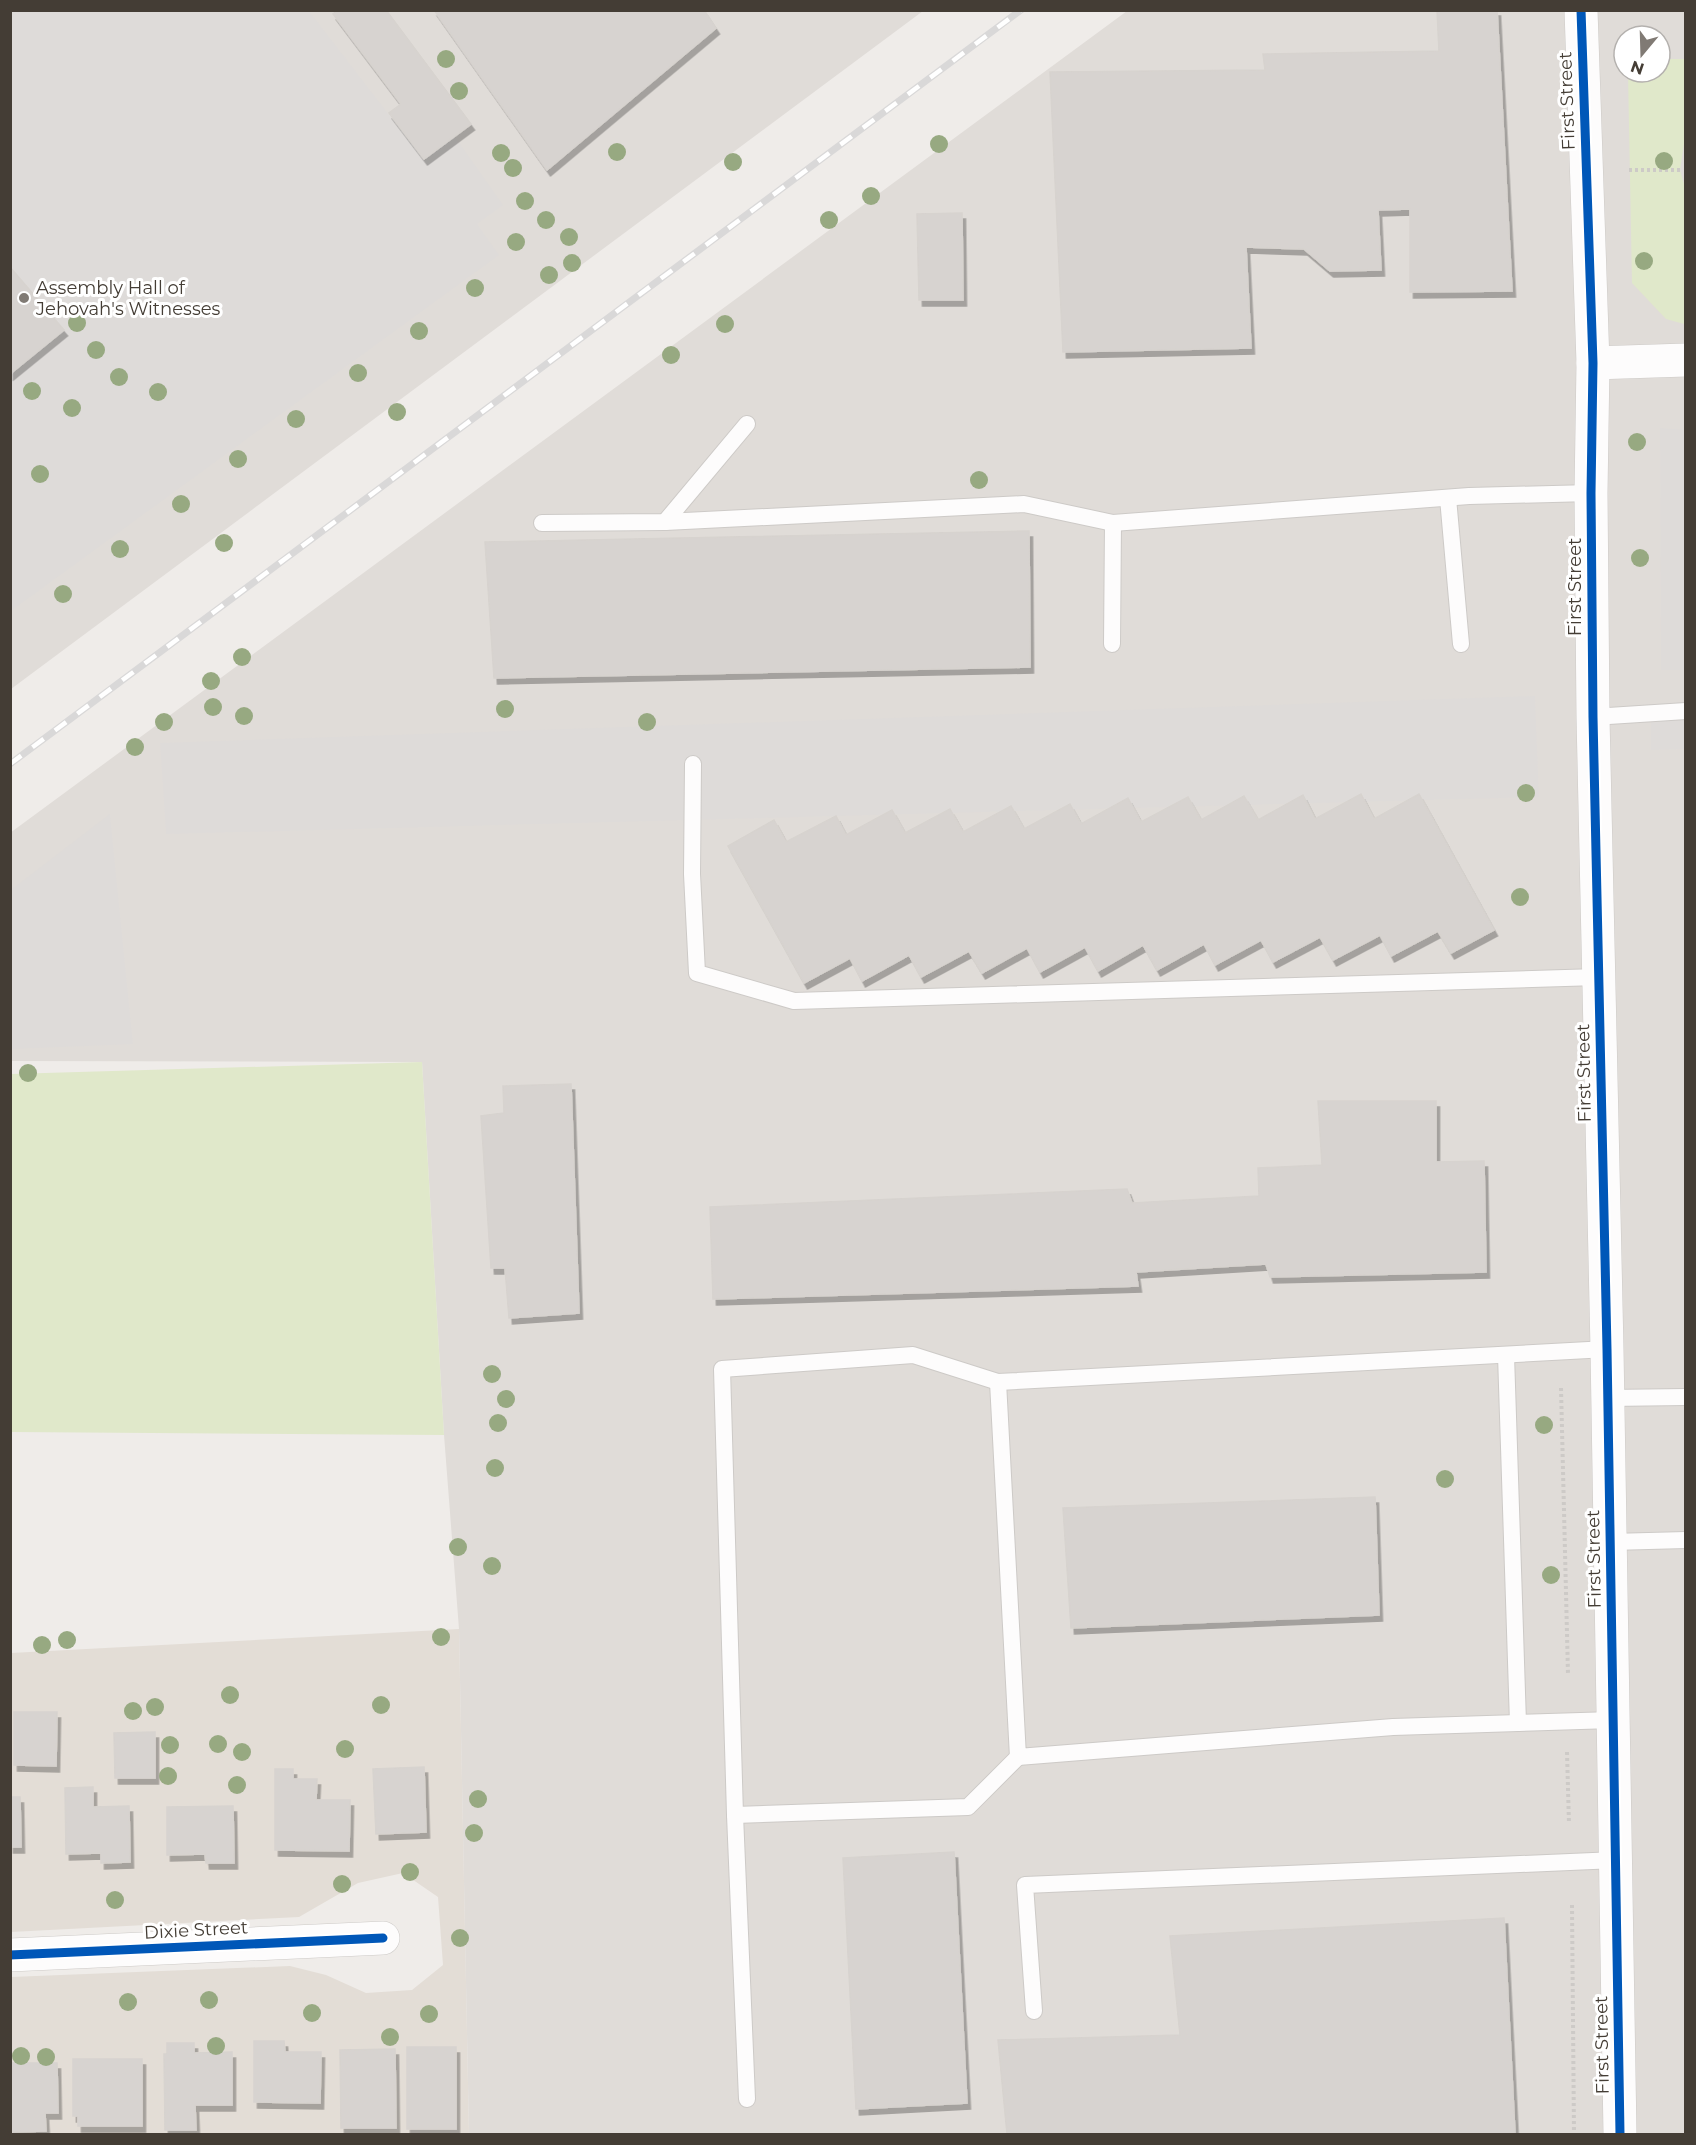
<svg xmlns="http://www.w3.org/2000/svg" width="1696" height="2145" font-family="Montserrat,sans-serif">
  <style>
    .residential { fill: #e3ddd6 }
    .industrial { fill: #e0dcd8; fill-rule: evenodd }
    .green { fill: #e0e8ca }
    .parking { fill: #dedbd9 }
    .building { fill: #d7d3d0; stroke: #d7d3cf; stroke-width: 1.5; filter: url(#shadow) }
    .lines { fill: none; stroke-linecap: round; stroke-linejoin: round }
    .service-casing { stroke: #cdcac7; stroke-width: 18 }
    .minor-casing { stroke: #cdcac7; stroke-width: 34 }
    .tertiary-casing { stroke: #cdcac7; stroke-width: 34 }
    .path { stroke: #cdcac7; stroke-width: 4; stroke-dasharray: 3 3; stroke-linecap: butt }
    .service { stroke: #fdfcfc; stroke-width: 16 }
    .minor { stroke: #fdfcfc; stroke-width: 33 }
    .tertiary { stroke: #fdfcfc; stroke-width: 33 }
    .rail-casing { stroke: #d9d8d8; stroke-width: 7 }
    .rail { stroke: #fff; stroke-width: 4.5; stroke-dasharray: 14; stroke-linecap: butt }
    .cycleway-casing { stroke: #fff; stroke-width: 13 }
    .cycleway { stroke: #0057b8; stroke-width: 9 }
    .tree { fill: #97a981 }
    .poi-dot { fill: #807a74; stroke: #fff; stroke-width: 2 }
    .labels { text-anchor: middle; dominant-baseline: central; stroke-width: 6; stroke-linejoin: round; paint-order: stroke }
    .street-label { font-size: 18px; fill: #443d35; stroke: #fff }
    .poi-label { font-size: 18px; fill: #443d35; stroke: #fff; text-anchor: start }
  </style>
  <defs>
    <filter id="shadow"><feDropShadow dx="3.5" dy="6" stdDeviation="0" flood-color="#0004"/></filter>
  </defs>
  <rect width="100%" height="100%" fill="#efece9"/>
  <polygon class="residential" points="459,1629 469,2134 11,2134 11,1977 290,1966 326,1975 366,1993 412,1990 443,1965 438,1897 403,1873 358,1883 299,1917 11,1932 11,1653"/>
  <g class="industrial">
    <polygon points="11,11 923,11 11,689"/>
    <path d="M 1127,11 L 1685,11 L 1685,2134 L 469,2134 L 459,1629 L 444,1435 L 422,1062 L 11,1061 L 10,833 ZM 1624,36 L 1660,36 L 1660,72 L 1624,72 Z"/>
  </g>
  <g class="green">
    <polygon points="1660,59 1685,59 1685,137 1680,170 1686,191 1686,323 1684,324 1666,319 1632,283 1628,72 1660,72"/>
    <polygon points="422,1062 444,1435 11,1432 11,1074"/>
  </g>
  <g class="parking">
    <polygon points="11,11 309,11 393,120 431,103 503,205 477,224 499,255 11,611"/>
    <polygon points="1660,428 1685,430 1685,670 1661,670"/>
    <polygon points="1535,696 1539,797 166,834 160,743"/>
    <polygon points="1651,720 1685,720 1685,749 1651,750"/>
    <polygon points="110,814 133,1044 11,1049 11,890"/>
  </g>
  <g class="building">
    <polygon points="338,10 386,10 471,124 424,159 389,113 401,104 333,14"/>
    <polygon points="434,10 704,10 716,28 547,170"/>
    <polygon points="1437,10 1497,10 1512,291 1410,292 1410,209 1378,210 1381,270 1330,271 1304,249 1246,247 1251,348 1063,352 1050,72 1265,70 1263,54 1439,51"/>
    <polygon points="962,213 963,300 919,300 917,214"/>
    <polygon points="10,267 64,330 10,374"/>
    <polygon points="1029,531 1030,667 494,678 485,542"/>
    <polygon points="1361,794 1374,819 1419,794 1494,930 1451,953 1438,931 1391,956 1380,935 1333,960 1320,937 1273,962 1261,940 1215,965 1204,944 1157,970 1143,945 1098,971 1085,947 1040,972 1027,948 982,973 969,951 921,977 909,955 862,981 850,958 804,983 728,846 774,820 786,842 836,816 846,835 892,810 905,833 950,809 963,832 1011,806 1024,829 1070,804 1081,824 1128,798 1141,822 1188,797 1201,820 1244,796 1258,820 1303,795 1315,819"/>
    <polygon points="571,1084 579,1313 509,1318 505,1268 491,1268 481,1116 504,1113 503,1086"/>
    <polygon points="1318,1101 1436,1101 1436,1162 1484,1161 1486,1272 1270,1277 1266,1264 1136,1272 1138,1286 713,1299 710,1207 1127,1189 1132,1203 1259,1196 1258,1168 1322,1165"/>
    <polygon points="1375,1497 1379,1615 1071,1628 1063,1508"/>
    <polygon points="14,1712 57,1712 56,1766 14,1765"/>
    <polygon points="155,1732 155,1778 115,1778 114,1733"/>
    <polygon points="424,1767 426,1832 376,1834 373,1769"/>
    <polygon points="275,1769 293,1769 293,1779 317,1779 316,1800 350,1800 349,1851 275,1850"/>
    <polygon points="93,1787 93,1807 129,1806 130,1862 101,1863 101,1853 66,1854 65,1788"/>
    <polygon points="10,1797 20,1797 21,1847 10,1847"/>
    <polygon points="233,1806 234,1863 206,1863 205,1854 167,1855 167,1807"/>
    <polygon points="954,1852 967,2103 856,2109 843,1858"/>
    <polygon points="1504,1918 1515,2134 1007,2134 998,2040 1180,2035 1170,1936"/>
    <polygon points="254,2041 284,2041 285,2052 321,2052 320,2103 254,2102"/>
    <polygon points="167,2043 194,2043 194,2053 232,2052 232,2105 195,2105 196,2130 165,2130 164,2054 167,2054"/>
    <rect x="407" y="2047" width="49" height="82"/>
    <polygon points="395,2049 396,2128 341,2128 340,2050"/>
    <polygon points="73,2059 142,2059 142,2126 78,2126 78,2116 73,2116"/>
    <polygon points="10,2063 57,2063 58,2113 45,2113 46,2131 10,2132"/>
  </g>
  <g class="lines">
    <g class="service-casing">
      <g id="service">
        <polyline points="1448,498 1461,644"/>
        <polyline points="665,522 747,424"/>
        <polyline points="542,523 665,522 1024,504 1113,523 1469,496 1591,493"/>
        <polyline points="1112,644 1113,523"/>
        <polyline points="1593,717 1686,711"/>
        <polyline points="693,764 692,874 697,973 794,1001 1598,977"/>
        <polyline points="1506,1355 1518,1723"/>
        <polyline points="998,1382 1018,1757 1393,1727 1613,1720"/>
        <polyline points="1608,1398 1686,1397"/>
        <polyline points="1611,1542 1686,1540"/>
        <polyline points="735,1815 968,1807 1018,1757"/>
        <polyline points="1034,2011 1025,1885 1616,1860"/>
        <polyline points="747,2099 735,1815 722,1369 913,1355 998,1382 1607,1349"/>
      </g>
    </g>
    <g class="minor-casing">
      <g id="minor">
        <polyline points="1593,363 1686,360"/>
        <polyline points="10,1955 383,1938"/>
      </g>
    </g>
    <g class="tertiary-casing">
      <polyline id="tertiary" points="1581,10 1593,363 1591,493 1593,717 1607,1349 1620,2134"/>
    </g>
    <g class="path">
      <polyline points="1629,170 1680,170"/>
      <polyline points="1561,1388 1568,1674"/>
      <polyline points="1567,1752 1569,1824"/>
      <polyline points="1572,1905 1574,2134"/>
    </g>
    <use href="#service" class="service"/>
    <use href="#minor" class="minor"/>
    <use href="#tertiary" class="tertiary"/>
    <g class="rail-casing">
      <polyline id="rail" points="10,764 1021,10"/>
    </g>
    <use href="#rail" class="rail"/>
    <g class="cycleway-casing">
      <g id="cycleway">
        <polyline points="1581,10 1593,363 1591,493 1593,717 1607,1349 1620,2134"/>
        <polyline points="10,1955 383,1938"/>
      </g>
    </g>
    <use href="#cycleway" class="cycleway"/>
  </g>
  <g class="tree">
    <circle cx="446" cy="59" r="9"/>
    <circle cx="459" cy="91" r="9"/>
    <circle cx="939" cy="144" r="9"/>
    <circle cx="617" cy="152" r="9"/>
    <circle cx="501" cy="153" r="9"/>
    <circle cx="1664" cy="161" r="9"/>
    <circle cx="733" cy="162" r="9"/>
    <circle cx="513" cy="168" r="9"/>
    <circle cx="871" cy="196" r="9"/>
    <circle cx="525" cy="201" r="9"/>
    <circle cx="546" cy="220" r="9"/>
    <circle cx="829" cy="220" r="9"/>
    <circle cx="569" cy="237" r="9"/>
    <circle cx="516" cy="242" r="9"/>
    <circle cx="1644" cy="261" r="9"/>
    <circle cx="572" cy="263" r="9"/>
    <circle cx="549" cy="275" r="9"/>
    <circle cx="475" cy="288" r="9"/>
    <circle cx="77" cy="323" r="9"/>
    <circle cx="725" cy="324" r="9"/>
    <circle cx="419" cy="331" r="9"/>
    <circle cx="96" cy="350" r="9"/>
    <circle cx="671" cy="355" r="9"/>
    <circle cx="358" cy="373" r="9"/>
    <circle cx="119" cy="377" r="9"/>
    <circle cx="32" cy="391" r="9"/>
    <circle cx="158" cy="392" r="9"/>
    <circle cx="72" cy="408" r="9"/>
    <circle cx="397" cy="412" r="9"/>
    <circle cx="296" cy="419" r="9"/>
    <circle cx="1637" cy="442" r="9"/>
    <circle cx="238" cy="459" r="9"/>
    <circle cx="40" cy="474" r="9"/>
    <circle cx="979" cy="480" r="9"/>
    <circle cx="181" cy="504" r="9"/>
    <circle cx="224" cy="543" r="9"/>
    <circle cx="120" cy="549" r="9"/>
    <circle cx="1640" cy="558" r="9"/>
    <circle cx="63" cy="594" r="9"/>
    <circle cx="242" cy="657" r="9"/>
    <circle cx="211" cy="681" r="9"/>
    <circle cx="213" cy="707" r="9"/>
    <circle cx="505" cy="709" r="9"/>
    <circle cx="244" cy="716" r="9"/>
    <circle cx="164" cy="722" r="9"/>
    <circle cx="647" cy="722" r="9"/>
    <circle cx="135" cy="747" r="9"/>
    <circle cx="1526" cy="793" r="9"/>
    <circle cx="1520" cy="897" r="9"/>
    <circle cx="28" cy="1073" r="9"/>
    <circle cx="492" cy="1374" r="9"/>
    <circle cx="506" cy="1399" r="9"/>
    <circle cx="498" cy="1423" r="9"/>
    <circle cx="1544" cy="1425" r="9"/>
    <circle cx="495" cy="1468" r="9"/>
    <circle cx="1445" cy="1479" r="9"/>
    <circle cx="458" cy="1547" r="9"/>
    <circle cx="492" cy="1566" r="9"/>
    <circle cx="1551" cy="1575" r="9"/>
    <circle cx="441" cy="1637" r="9"/>
    <circle cx="67" cy="1640" r="9"/>
    <circle cx="42" cy="1645" r="9"/>
    <circle cx="230" cy="1695" r="9"/>
    <circle cx="381" cy="1705" r="9"/>
    <circle cx="155" cy="1707" r="9"/>
    <circle cx="133" cy="1711" r="9"/>
    <circle cx="218" cy="1744" r="9"/>
    <circle cx="170" cy="1745" r="9"/>
    <circle cx="345" cy="1749" r="9"/>
    <circle cx="242" cy="1752" r="9"/>
    <circle cx="168" cy="1776" r="9"/>
    <circle cx="237" cy="1785" r="9"/>
    <circle cx="478" cy="1799" r="9"/>
    <circle cx="474" cy="1833" r="9"/>
    <circle cx="410" cy="1872" r="9"/>
    <circle cx="342" cy="1884" r="9"/>
    <circle cx="115" cy="1900" r="9"/>
    <circle cx="460" cy="1938" r="9"/>
    <circle cx="209" cy="2000" r="9"/>
    <circle cx="128" cy="2002" r="9"/>
    <circle cx="312" cy="2013" r="9"/>
    <circle cx="429" cy="2014" r="9"/>
    <circle cx="390" cy="2037" r="9"/>
    <circle cx="216" cy="2046" r="9"/>
    <circle cx="21" cy="2056" r="9"/>
    <circle cx="46" cy="2057" r="9"/>
  </g>
  <circle class="poi-dot" cx="24" cy="298" r="6"/>
  <g class="labels">
    <g class="street-label">
      <text transform="translate(1567 101) rotate(-92)">First Street</text>
      <text transform="translate(1575 587) rotate(-90)">First Street</text>
      <text transform="translate(1584 1073) rotate(-91)">First Street</text>
      <text transform="translate(1594 1559) rotate(-91)">First Street</text>
      <text transform="translate(196 1930) rotate(-3)">Dixie Street</text>
      <text transform="translate(1602 2045) rotate(-91)">First Street</text>
    </g>
    <g class="poi-label">
      <text x="36" y="288">Assembly Hall of<tspan x="36" dy="21">Jehovah's Witnesses</tspan></text>
    </g>
  </g>
  <rect width="1696" height="2145" fill="none" stroke="#443d35" stroke-width="24"/>
  <g transform="translate(1642 54) rotate(199)"><circle r="28" fill="#ffffff" stroke="#b4b1ae" stroke-width="1.5"/>
  <path d="M0-4.5L10 22L0 15L-10 22Z" fill="#807a74"/>
  <text y="-9" font-size="16" font-weight="bold" text-anchor="middle" fill="#443d35">N</text>
  </g>
</svg>
